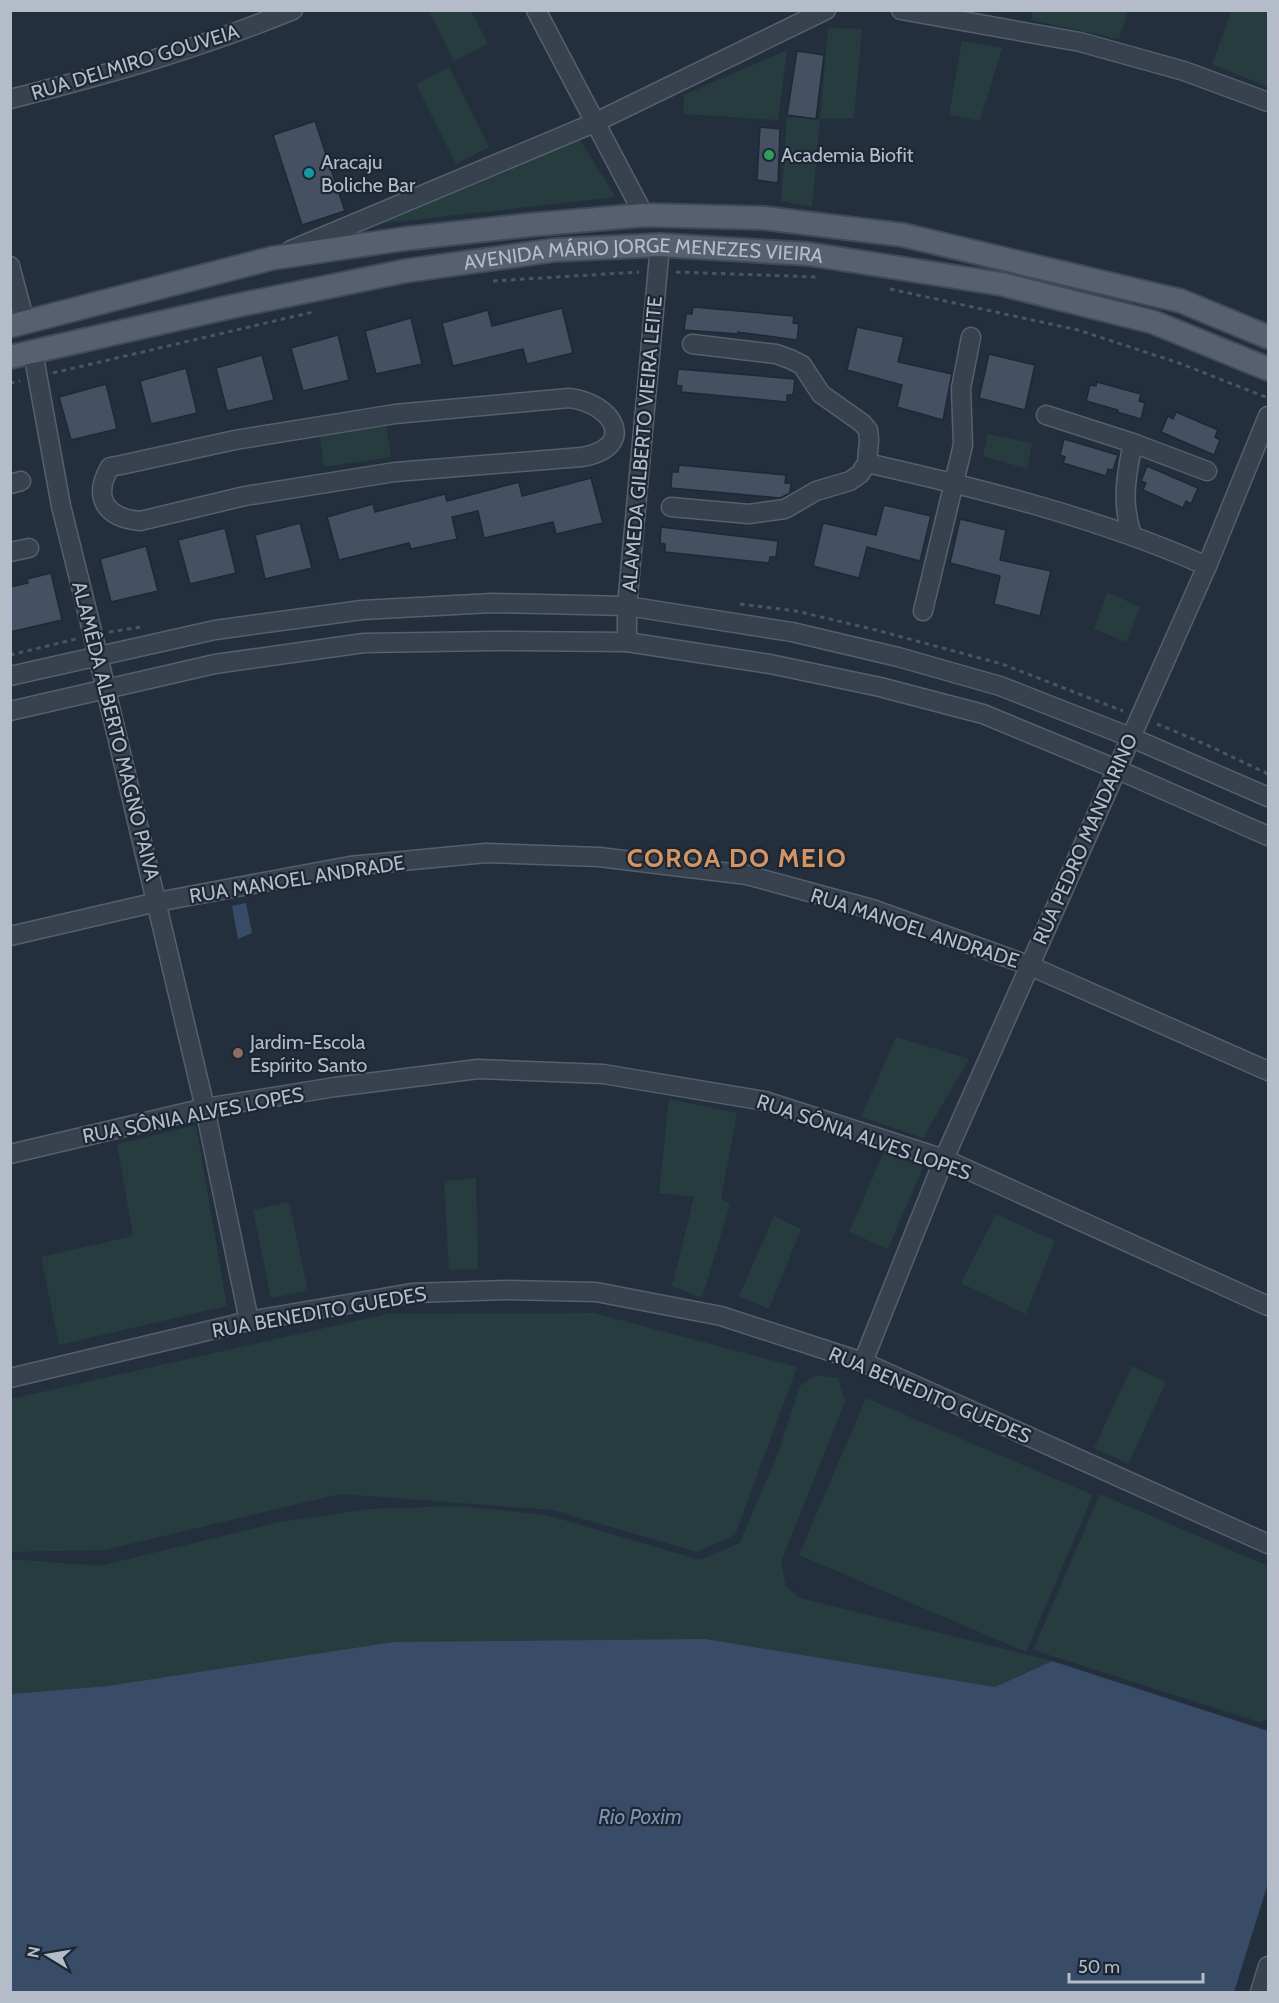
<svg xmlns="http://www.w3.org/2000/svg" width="1279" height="2003" font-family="Cabin,sans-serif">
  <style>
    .green { fill: #263c3f }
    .water { fill: #394c67 }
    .building { fill: #455162; stroke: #1f2835; stroke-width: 1.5 }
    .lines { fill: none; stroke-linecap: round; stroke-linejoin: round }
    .minor-casing { stroke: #565f6c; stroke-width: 21 }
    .major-casing { stroke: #414a57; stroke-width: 26 }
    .path { stroke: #44595c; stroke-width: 3; stroke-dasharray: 4.5 4.5; stroke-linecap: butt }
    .minor { stroke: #38414e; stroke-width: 18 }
    .major { stroke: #56606e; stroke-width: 22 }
    .leisure-dot { fill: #2e9e5b; stroke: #1d2633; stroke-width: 2 }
    .culture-dot { fill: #0f9aa8; stroke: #1d2633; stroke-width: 2 }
    .education-dot { fill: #8d6e63; stroke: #1d2633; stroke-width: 2 }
    .labels { text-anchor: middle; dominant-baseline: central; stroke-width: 4.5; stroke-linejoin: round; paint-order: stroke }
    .street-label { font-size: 20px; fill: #b4bcc9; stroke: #1d2633 }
    .poi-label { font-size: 20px; fill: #b4bcc9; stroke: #1d2633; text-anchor: start }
    .water-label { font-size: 21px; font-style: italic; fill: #7c92b1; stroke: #1d2633 }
    .district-label { font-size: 26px; font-weight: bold; letter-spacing: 1.5px; fill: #d59563; stroke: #1d2633 }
  </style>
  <rect width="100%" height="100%" fill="#242f3e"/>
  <g class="green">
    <polygon points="1232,10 1268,11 1268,87 1212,64"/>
    <polygon points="429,11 471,11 488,44 454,61"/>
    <polygon points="1033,11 1033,10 1128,11 1119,39 1031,20"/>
    <polygon points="828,28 862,29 854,118 820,119 812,207 781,201 787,117 820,119"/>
    <polygon points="962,41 1002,48 980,121 949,115"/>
    <polygon points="787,50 778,120 683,114 684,95"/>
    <polygon points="449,67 489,147 456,164 416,84"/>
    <polygon points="580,140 616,197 376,224"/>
    <polygon points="385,420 391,457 324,467 319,429"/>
    <polygon points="988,434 1032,443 1027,469 983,456"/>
    <polygon points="1107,592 1140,607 1126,642 1094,629"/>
    <polygon points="896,1037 969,1059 923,1138 861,1117"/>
    <polygon points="669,1099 737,1113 721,1199 730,1204 702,1298 672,1286 694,1197 659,1193"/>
    <polygon points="196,1125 227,1306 59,1345 41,1257 133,1236 117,1144"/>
    <polygon points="884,1152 923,1167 888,1249 849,1232"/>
    <polygon points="476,1178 478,1269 449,1270 444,1181"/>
    <polygon points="289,1202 308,1291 271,1298 253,1210"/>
    <polygon points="996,1214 1055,1241 1026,1314 961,1283"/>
    <polygon points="774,1216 801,1229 769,1309 739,1296"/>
    <polygon points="594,1313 797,1367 735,1535 697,1552 553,1510 340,1494 105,1550 11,1552 11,1399 387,1314"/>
    <polygon points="1132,1366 1166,1382 1128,1464 1094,1448"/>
    <polygon points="815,1375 838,1378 845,1401 781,1562 786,1587 800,1598 1052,1661 995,1687 706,1639 11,1694 11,1559 100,1566 279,1522 369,1509 458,1506 547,1515 700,1560 740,1543 779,1450 800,1386"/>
    <polygon points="866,1398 1093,1495 1026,1652 799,1555"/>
    <polygon points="1100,1494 1268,1566 1268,1720 1259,1722 1033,1650"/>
  </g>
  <g class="water">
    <polygon points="246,903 252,933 238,939 232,906"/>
    <polygon points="706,1639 995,1687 1052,1661 1268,1731 1268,1883 1234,1992 11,1992 11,1694 108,1686 394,1642"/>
  </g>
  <g class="building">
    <polygon points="797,51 824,55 816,119 787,115"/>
    <polygon points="315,121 345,211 302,225 273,135"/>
    <polygon points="760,127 780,129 778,183 757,180"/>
    <polygon points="693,307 794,316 793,323 799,324 797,340 738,332 738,334 684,330 686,314 692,314"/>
    <polygon points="562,308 573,353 527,364 523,349 453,366 442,323 488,310 492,326"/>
    <polygon points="411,318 422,364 376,374 365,331"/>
    <polygon points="857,327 904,337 898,362 952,374 943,420 897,407 902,385 847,370"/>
    <polygon points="338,335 349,380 303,391 291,348"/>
    <polygon points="989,354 1035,365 1025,410 979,398"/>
    <polygon points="262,355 274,400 227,411 216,368"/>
    <polygon points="186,368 197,413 151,424 140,381"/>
    <polygon points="678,369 795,379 793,395 787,395 787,402 681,392 682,386 676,385"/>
    <polygon points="1097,382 1141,394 1139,401 1145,403 1141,419 1117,412 1118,410 1086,401 1090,385 1096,386"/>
    <polygon points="106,384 117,429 71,440 59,397"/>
    <polygon points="1176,412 1218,430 1215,437 1220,440 1214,455 1161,432 1168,416 1173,419"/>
    <polygon points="1064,439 1118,455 1113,470 1108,469 1106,476 1063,463 1065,457 1060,455"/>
    <polygon points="679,465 786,475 785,483 791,483 790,493 780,498 671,488 672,472 678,472"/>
    <polygon points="1147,466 1198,488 1191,504 1186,501 1183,508 1143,490 1146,483 1141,481"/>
    <polygon points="591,478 603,523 556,534 553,522 484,538 478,511 452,517 457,539 411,549 409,543 339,560 327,517 373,504 375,512 445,494 447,501 519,482 522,496"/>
    <polygon points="884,505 931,516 920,561 867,547 859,578 813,566 823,523 876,535"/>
    <polygon points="960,519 1006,530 1000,560 1051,571 1040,616 994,604 1000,576 950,563"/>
    <polygon points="300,523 312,568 265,579 255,535"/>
    <polygon points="661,527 778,541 776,557 770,557 769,563 665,552 665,544 660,543"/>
    <polygon points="225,528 236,573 190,584 178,540"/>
    <polygon points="146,546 158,591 111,602 100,559"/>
    <polygon points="51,573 62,620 10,632 10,587 28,583 27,579"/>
  </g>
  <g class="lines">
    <g class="minor-casing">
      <g id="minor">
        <polyline points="536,10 644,215"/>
        <polyline points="901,10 1080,42 1184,71 1268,102"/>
        <path d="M 10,99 C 106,75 201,48 293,10"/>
        <polyline points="291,250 594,123 826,10"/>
        <polyline points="10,266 25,322"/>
        <polyline points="33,352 61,506 93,635 205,1108 249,1321"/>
        <path d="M 569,398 C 614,403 638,447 582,457 L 395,472 L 245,496 L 140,521 C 106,518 92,498 110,467 L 121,465 L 235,440 L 395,414 Z"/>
        <polyline points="1046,415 1133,443 1207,471"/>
        <path d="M 867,463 C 982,489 1099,518 1207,566"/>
        <polyline points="10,484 21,481"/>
        <polyline points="671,507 749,514 785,509 816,491 850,481 860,474 867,463 869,440 868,430 862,423 821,394 802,365 790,359 776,354 692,344"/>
        <path d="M 1132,535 C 1121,503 1126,476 1133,443"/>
        <polyline points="10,552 29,548"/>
        <polyline points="923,611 963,445 961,388 971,337"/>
        <polyline points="627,642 627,606 660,245"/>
        <polyline points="10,676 215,630 362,610 492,603 627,606 792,632 898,657 1000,686 1130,737 1268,797"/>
        <polyline points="10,711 215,664 364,643 494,641 627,642 770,664 880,687 983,714 1116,769 1268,836"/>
        <polyline points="10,936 157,902 350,866 486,853 599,857 747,875 872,909 1028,965 1268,1071"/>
        <polyline points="10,1154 205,1108 335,1087 478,1069 603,1074 765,1101 944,1159 1268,1306"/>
        <polyline points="863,1362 944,1159 1207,566 1268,416"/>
        <polyline points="10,1378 249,1321 412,1293 507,1290 596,1292 721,1316 863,1362 1268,1544"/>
        <polyline points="1260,1992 1268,1966"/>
      </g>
    </g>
    <g class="major-casing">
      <g id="major">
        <polyline points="10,326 273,258 403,239 529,225 644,215 764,218 903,235 1181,301 1268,337"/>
        <path id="s1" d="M 10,357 L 234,306 L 405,271 L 555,250 L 660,245 L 809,254 L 1001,284 L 1153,322 L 1268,369"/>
      </g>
    </g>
    <g class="path">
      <polyline points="676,272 816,277"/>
      <polyline points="493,281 639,272"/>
      <polyline points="890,289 1078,330 1179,363 1268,398"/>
      <polyline points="53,373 313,312"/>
      <polyline points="10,383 20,381"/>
      <polyline points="740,604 796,611 876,630 1002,664 1123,711"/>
      <polyline points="109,632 141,627"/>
      <polyline points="10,655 76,639"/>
      <polyline points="1157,724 1205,744 1268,774"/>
    </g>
    <use href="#minor" class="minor"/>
    <use href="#major" class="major"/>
  </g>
  <circle class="leisure-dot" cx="769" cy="155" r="6"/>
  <circle class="culture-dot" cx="309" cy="173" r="6"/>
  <circle class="education-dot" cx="238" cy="1053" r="6"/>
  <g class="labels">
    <g class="street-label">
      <text transform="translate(135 62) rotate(-17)">RUA DELMIRO GOUVEIA</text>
      <text stroke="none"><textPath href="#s1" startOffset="644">AVENIDA MÁRIO JORGE MENEZES VIEIRA</textPath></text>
      <text transform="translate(642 444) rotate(-85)">ALAMEDA GILBERTO VIEIRA LEITE</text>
      <text transform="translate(116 731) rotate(76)">ALAMÊDA ALBERTO MAGNO PAIVA</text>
      <text transform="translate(1085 839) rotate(-66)">RUA PEDRO MANDARINO</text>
      <text transform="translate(297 879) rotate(-9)">RUA MANOEL ANDRADE</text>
      <text transform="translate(915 928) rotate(18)">RUA MANOEL ANDRADE</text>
      <text transform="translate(193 1115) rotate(-11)">RUA SÔNIA ALVES LOPES</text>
      <text transform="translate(864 1137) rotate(19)">RUA SÔNIA ALVES LOPES</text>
      <text transform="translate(319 1312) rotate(-10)">RUA BENEDITO GUEDES</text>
      <text transform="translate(930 1395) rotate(23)">RUA BENEDITO GUEDES</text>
    </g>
    <g class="poi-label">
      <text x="781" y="155">Academia Biofit</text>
      <text x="321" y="162">Aracaju<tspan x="321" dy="23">Boliche Bar</tspan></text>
      <text x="250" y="1042">Jardim-Escola<tspan x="250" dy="23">Espírito Santo</tspan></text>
    </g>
    <g class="water-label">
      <text x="640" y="1816">Rio Poxim</text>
    </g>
    <g class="district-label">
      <text x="737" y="858">COROA DO MEIO</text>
    </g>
  </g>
  <rect width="1279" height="2003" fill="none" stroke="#b4bcc9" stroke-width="24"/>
  <g transform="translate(48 1955) rotate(281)" stroke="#1d2633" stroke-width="4.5" paint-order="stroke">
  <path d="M0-4.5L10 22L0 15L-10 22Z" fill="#b4bcc9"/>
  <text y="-9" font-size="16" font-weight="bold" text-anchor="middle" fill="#b4bcc9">N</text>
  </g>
  <path d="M1069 1973v9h134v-9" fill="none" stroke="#b4bcc9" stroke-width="3"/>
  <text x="1078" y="1973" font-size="18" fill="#b4bcc9" stroke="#1d2633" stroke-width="4.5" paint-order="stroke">50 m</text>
</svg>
